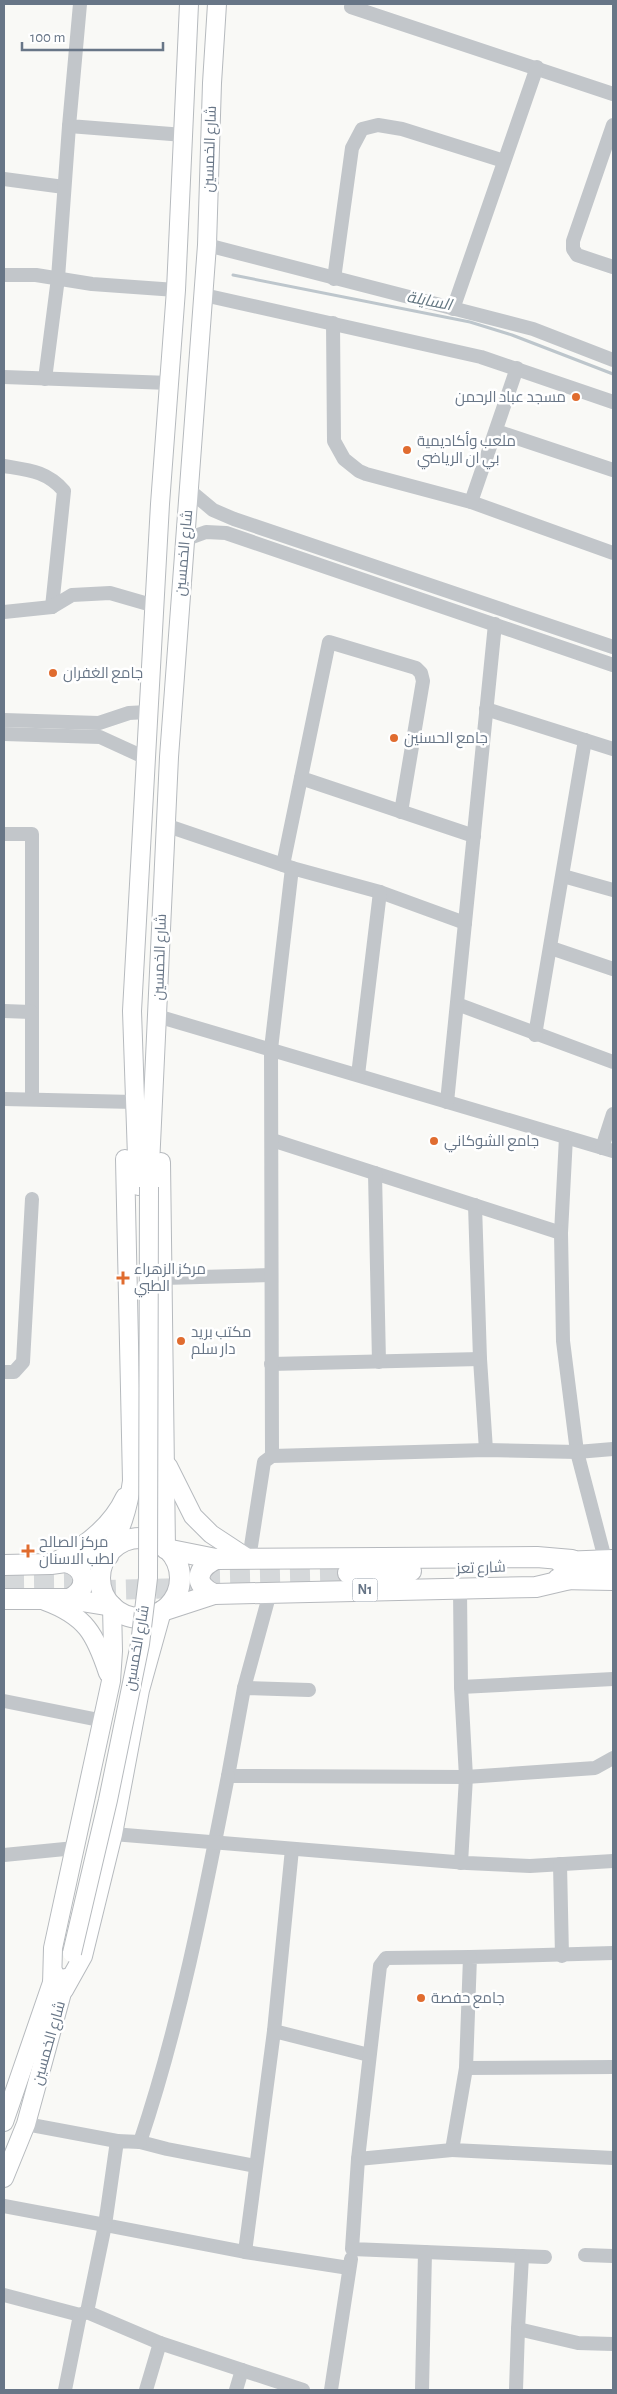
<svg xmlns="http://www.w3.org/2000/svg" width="617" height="2394" font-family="'Alegreya Sans',Cairo,sans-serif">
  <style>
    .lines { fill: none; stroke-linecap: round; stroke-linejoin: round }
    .stream { stroke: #bdc6cc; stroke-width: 3 }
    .highway-tunnel { stroke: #d5d8da; stroke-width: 20; stroke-dasharray: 20 10; stroke-linecap: butt }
    .major-casing { stroke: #b6babe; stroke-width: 20 }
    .highway-casing { stroke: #b6b9bd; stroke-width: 22 }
    .minor { stroke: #c2c6ca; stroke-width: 14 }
    .major { stroke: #fff; stroke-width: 18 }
    .highway { stroke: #fff; stroke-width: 20 }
    .major-bridge-casing { stroke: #b6babe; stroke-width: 20; stroke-linecap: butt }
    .major-bridge { stroke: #fff; stroke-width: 18 }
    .poi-dot { fill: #e06c2f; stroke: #fff; stroke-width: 2 }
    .labels { text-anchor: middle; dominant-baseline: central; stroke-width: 5; stroke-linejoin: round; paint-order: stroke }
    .shield { fill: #fff; stroke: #959fab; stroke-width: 1 }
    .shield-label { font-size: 14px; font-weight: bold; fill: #687687 }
    .street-label { font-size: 15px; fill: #687687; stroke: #fff }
    .poi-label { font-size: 15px; fill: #687687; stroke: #fff; text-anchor: start }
    .water-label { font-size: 16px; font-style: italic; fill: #647782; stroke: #fff }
  </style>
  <rect width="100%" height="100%" fill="#f9f9f6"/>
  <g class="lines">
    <polyline class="stream" points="233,275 470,322 512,335 613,374"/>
    <g class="highway-tunnel">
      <polyline points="200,1576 348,1573"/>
      <polyline points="4,1580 84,1579"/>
      <polyline points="66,1591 219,1587"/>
    </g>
    <g class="major-casing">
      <g id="major">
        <polyline points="161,1162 166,1549"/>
        <polyline points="138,1186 132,1011 160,504 176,290 189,4"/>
        <polyline points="149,1187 169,757 207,245 212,83 217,4"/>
        <polyline points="168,1466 193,1516 211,1534 249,1559"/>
        <path d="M 108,1556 C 121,1529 128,1510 132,1481 L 125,1159"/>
        <path d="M 56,1561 C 84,1547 111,1527 125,1497"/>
        <path d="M 45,1601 C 86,1616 95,1634 108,1673"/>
        <polyline points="52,1985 53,1948 111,1681 113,1651 112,1606"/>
        <polyline points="64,1990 83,1956 113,1834 140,1690 162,1611"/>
        <polyline points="4,2122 55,1974"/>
        <polyline points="4,2178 26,2124 66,1978"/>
      </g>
    </g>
    <g class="highway-casing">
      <g id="highway">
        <circle cx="140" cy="1578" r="40"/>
        <polyline points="166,1549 216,1559 537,1557 572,1560"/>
        <path d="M 66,1562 C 88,1568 89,1590 69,1599"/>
        <polyline points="560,1562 613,1560"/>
        <polyline points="4,1565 51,1564 108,1556"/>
        <polyline points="348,1573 411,1571"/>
        <polyline points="558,1579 613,1580"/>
        <path d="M 214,1594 C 192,1584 197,1568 216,1559"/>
        <polyline points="4,1599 69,1599 112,1606"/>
        <polyline points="162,1611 214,1594 536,1587 570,1579"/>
      </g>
    </g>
    <g class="minor">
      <polyline points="80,4 69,126 184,135"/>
      <polyline points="351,7 613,94"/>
      <polyline points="613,125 573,241 573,249 577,255 613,267"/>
      <polyline points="4,179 64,187"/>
      <polyline points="207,245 533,329 613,360"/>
      <polyline points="4,275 36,275 92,284 176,290"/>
      <polyline points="334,279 352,148 362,129 378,125 402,129 504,161"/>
      <polyline points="204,295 481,357 613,402"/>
      <polyline points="453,309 537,67"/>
      <polyline points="333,323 334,441 344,459 359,471 366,474 471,502 613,553"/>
      <polyline points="4,377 170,383"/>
      <polyline points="45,379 58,278 69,126"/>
      <polyline points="496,431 613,470"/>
      <path d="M 4,466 C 28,470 47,471 64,491 L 52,607"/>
      <polyline points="189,490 213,510 234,519 613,647"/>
      <polyline points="471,502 517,368"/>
      <polyline points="184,540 206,532 226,533 613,665"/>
      <polyline points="4,612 52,607 72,595 110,593 155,606"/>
      <polyline points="486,709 613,749"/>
      <polyline points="4,720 99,723 129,713 147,712"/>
      <polyline points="4,734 100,737 146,758"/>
      <polyline points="301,778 474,836"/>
      <polyline points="165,825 292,868 380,892 465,923"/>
      <polyline points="4,834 32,834 32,1099"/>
      <polyline points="283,865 329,642 416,668 421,673 423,681 401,812"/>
      <polyline points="563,876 613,890"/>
      <polyline points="551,948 613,969"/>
      <polyline points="457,1004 613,1062"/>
      <polyline points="4,1011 31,1012"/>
      <polyline points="157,1016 613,1151"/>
      <polyline points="535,1035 585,740"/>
      <polyline points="358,1075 380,892"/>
      <polyline points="4,1099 134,1102"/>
      <polyline points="447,1102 495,624"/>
      <polyline points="566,1137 561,1233 563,1341 577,1452 605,1559"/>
      <polyline points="272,1140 561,1233"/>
      <polyline points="602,1148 613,1114"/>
      <polyline points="375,1173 379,1362"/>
      <polyline points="475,1205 480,1359 486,1450"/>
      <polyline points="163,1278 271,1275"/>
      <polyline points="271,1364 480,1359"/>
      <polyline points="4,1372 14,1372 23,1362 32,1199"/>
      <polyline points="272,1456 271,1049 292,868"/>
      <polyline points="249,1559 264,1462 272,1456 486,1450 577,1452 613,1449"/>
      <polyline points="460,1590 461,1687 466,1777 461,1863"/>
      <polyline points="461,1687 613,1679"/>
      <polyline points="244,1688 268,1600 267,1593"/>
      <polyline points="309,1690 244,1688 228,1776 466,1777 595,1768 613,1758"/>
      <polyline points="4,1701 104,1721"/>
      <path d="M 228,1776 C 204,1899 180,2023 140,2142 L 167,2149 L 255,2166"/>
      <polyline points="113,1834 467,1863 530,1866 613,1861"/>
      <polyline points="4,1855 75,1848"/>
      <polyline points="560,1864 562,1956"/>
      <polyline points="613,1953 470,1957 466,2068 452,2150 613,2158"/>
      <polyline points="274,2031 369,2055"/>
      <polyline points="466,2068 613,2067"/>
      <polyline points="26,2124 117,2141"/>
      <polyline points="140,2142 117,2141 105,2225 245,2252 349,2268"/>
      <polyline points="452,2150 358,2159 380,1966 386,1958 470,1957"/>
      <polyline points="358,2159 352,2249 545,2257"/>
      <polyline points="4,2206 105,2225 87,2312"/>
      <polyline points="245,2252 274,2031 292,1849"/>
      <polyline points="585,2255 613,2256"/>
      <polyline points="4,2295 80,2315"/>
      <polyline points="518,2329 522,2256"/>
      <polyline points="65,2390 80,2315 87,2312 160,2343"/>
      <polyline points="146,2390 160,2343 303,2390"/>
      <polyline points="236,2390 242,2370"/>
      <polyline points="331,2390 351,2259"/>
      <polyline points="422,2390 425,2252"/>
      <polyline points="516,2390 518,2329 578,2343 613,2344"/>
    </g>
    <use href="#major" class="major"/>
    <use href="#highway" class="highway"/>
    <g class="major-bridge-casing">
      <polyline id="major-bridge" points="72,1953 108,1800 140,1644 148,1578 149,1187"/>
    </g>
    <use href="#major-bridge" class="major-bridge"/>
  </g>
  <g class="poi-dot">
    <circle cx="576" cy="397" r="5"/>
    <circle cx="407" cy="450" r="5"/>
    <circle cx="53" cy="673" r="5"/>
    <circle cx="394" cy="738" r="5"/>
    <circle cx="434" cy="1141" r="5"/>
    <path d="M120.5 1270.5h5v5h5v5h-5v5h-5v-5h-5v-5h5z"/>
    <circle cx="181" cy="1341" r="5"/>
    <path d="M25.5 1543.5h5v5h5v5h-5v5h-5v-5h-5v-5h5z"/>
    <circle cx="421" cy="1998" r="5"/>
  </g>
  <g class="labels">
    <rect class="shield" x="352.5" y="1578.5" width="25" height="23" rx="4"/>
    <g class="shield-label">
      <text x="365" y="1590">N1</text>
    </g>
    <g class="street-label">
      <text transform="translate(210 149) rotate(-88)">شارع الخمسين</text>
      <text transform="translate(184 553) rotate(-85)">شارع الخمسين</text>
      <text transform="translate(160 957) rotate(-88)">شارع الخمسين</text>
      <text transform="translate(481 1568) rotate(-2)">شارع تعز</text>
      <text transform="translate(137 1648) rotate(-80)">شارع الخمسين</text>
      <text transform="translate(49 2043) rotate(-74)">شارع الخمسين</text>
    </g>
    <g class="poi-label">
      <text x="566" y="397" text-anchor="end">مسجد عباد الرحمن</text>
      <text x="417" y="441">ملعب وأكاديمية<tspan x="417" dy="17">بي ان الرياضي</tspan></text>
      <text x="63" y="673">جامع الغفران</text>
      <text x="404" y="738">جامع الحسنين</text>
      <text x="444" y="1141">جامع الشوكاني</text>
      <text x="134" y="1269">مركز الزهراء<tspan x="134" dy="17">الطبي</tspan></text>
      <text x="191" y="1332">مكتب بريد<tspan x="191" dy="17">دار سلم</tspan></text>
      <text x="39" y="1542">مركز الصالح<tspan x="39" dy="17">لطب الاسنان</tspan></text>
      <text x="431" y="1998">جامع حفصة</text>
    </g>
    <g class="water-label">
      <text transform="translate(429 301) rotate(11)">السايلة</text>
    </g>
  </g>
  <rect width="617" height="2394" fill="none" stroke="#687687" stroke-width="10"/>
  <path d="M22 42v8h141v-8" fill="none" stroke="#687687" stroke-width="2.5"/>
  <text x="30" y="42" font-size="15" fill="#687687" stroke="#ffffff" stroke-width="4" paint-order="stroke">100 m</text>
</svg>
